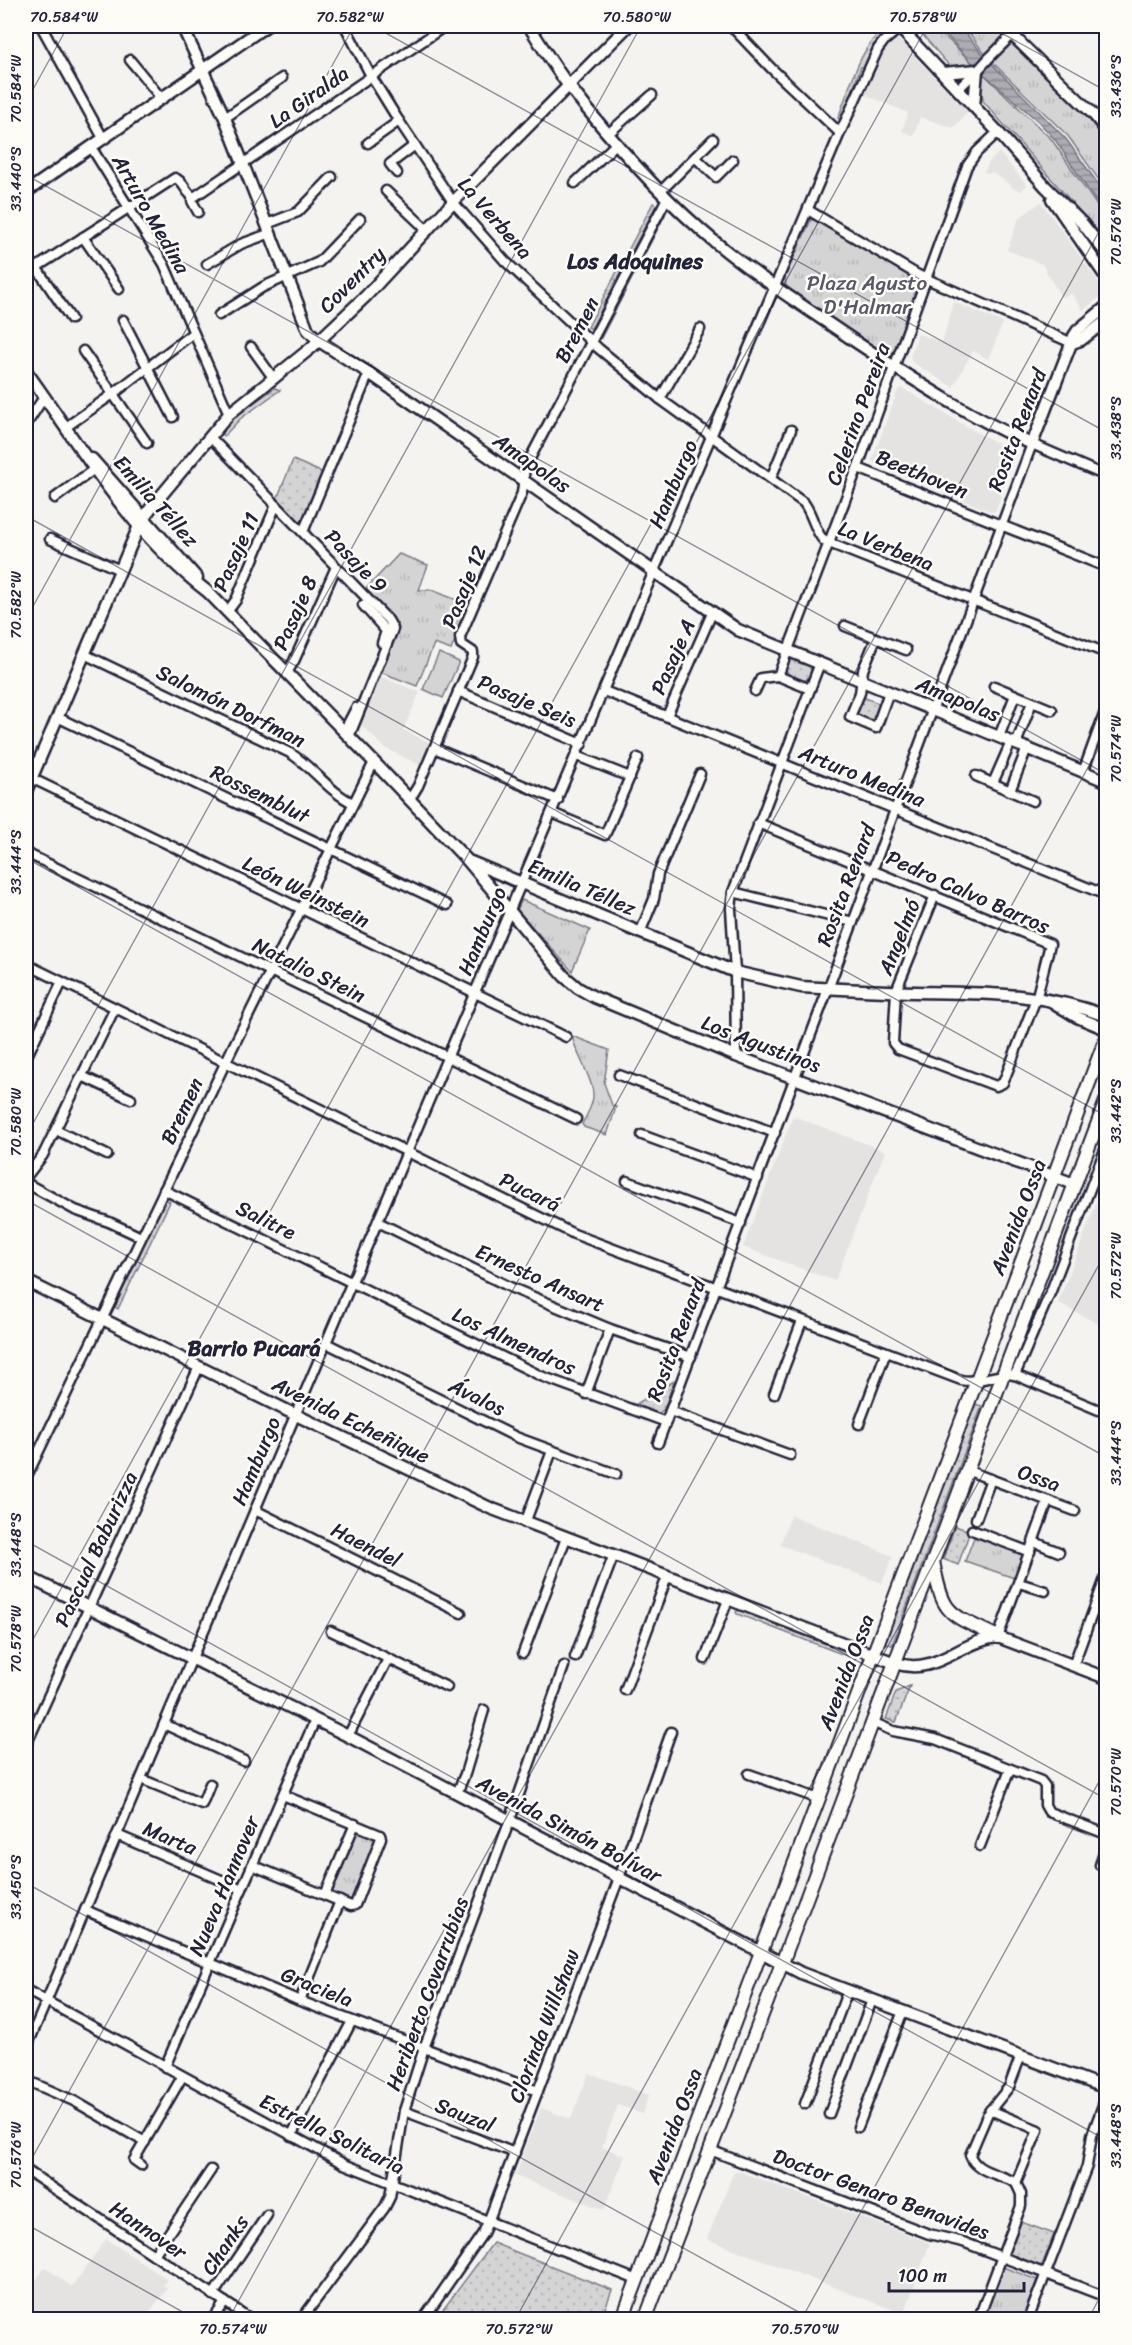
<svg xmlns="http://www.w3.org/2000/svg" width="1132" height="2345" font-family="Sriracha,sans-serif">
  <style>
    .built { fill: #e4e3e2 }
    .grass { fill: url(#grass-dots); stroke: #7c7b88; stroke-width: 1.5 }
    .park { fill: url(#park-tufts); stroke: #7c7b88; stroke-width: 1.5 }
    .pitch { fill: #d5d4d5; stroke: #7c7b88; stroke-width: 1.5 }
    .water { fill: url(#water-rules); stroke: #757582; stroke-width: 1.5 }
    .lines { fill: none; stroke-linecap: round; stroke-linejoin: round }
    .minor-casing { stroke: #22223b; stroke-width: 13 }
    .tertiary-casing { stroke: #22223b; stroke-width: 15 }
    .secondary-casing { stroke: #22223b; stroke-width: 15 }
    .primary-casing { stroke: #22223b; stroke-width: 16 }
    .minor { stroke: #fdfcf7; stroke-width: 8 }
    .tertiary { stroke: #fdfcf7; stroke-width: 10 }
    .secondary { stroke: #fdfcf7; stroke-width: 10 }
    .primary { stroke: #fdfcf7; stroke-width: 12 }
    .minor-bridge-casing { stroke: #22223b; stroke-width: 13; stroke-linecap: butt }
    .minor-bridge { stroke: #fdfcf7; stroke-width: 8 }
    .ticks { fill: none; stroke: #22223b; stroke-width: 1.5; stroke-opacity: 0.45 }
    .labels { text-anchor: middle; dominant-baseline: central; stroke-width: 5; stroke-linejoin: round; paint-order: stroke }
    .street-label { font-size: 21px; fill: #22223b; stroke: #fdfcf7 }
    .park-label { font-size: 21px; fill: #585769; stroke: #fdfcf7 }
    .neighbourhood-label { font-size: 22px; font-weight: bold; fill: #22223b; stroke: #fdfcf7 }
    .neatline { fill: none; stroke: #22223b; stroke-width: 2 }
    .ticks-label { font-size: 15px; text-anchor: middle; fill: #22223b }
  </style>
  <defs>
    <pattern id="grass-dots" width="8" height="8" patternUnits="userSpaceOnUse" patternTransform="scale(1.5)"><rect width="8" height="8" fill="#d5d4d5"/><path d="M2 2h.1M6 6h.1" fill="none" stroke="#b7b6b8" stroke-width="1.8" stroke-linecap="round"/></pattern>
    <pattern id="park-tufts" width="24" height="20" patternUnits="userSpaceOnUse" patternTransform="scale(1.5)"><rect width="24" height="20" fill="#d5d4d5"/><path d="M3 7l-1-3M5 7V3M7 7l1-3M15 17l-1-3M17 17v-4M19 17l1-3" fill="none" stroke="#b7b6b8"/></pattern>
    <pattern id="water-rules" width="6" height="5" patternUnits="userSpaceOnUse" patternTransform="scale(1.5)"><rect width="6" height="5" fill="#acacb2"/><path d="M0 2.5h6" fill="none" stroke="#8c8c92"/></pattern>
  </defs>
  <rect width="100%" height="100%" fill="#f4f3ef"/>
  <filter id="ink" filterUnits="userSpaceOnUse"><feTurbulence type="fractalNoise" baseFrequency=".0167" numOctaves="2"/><feDisplacementMap in="SourceGraphic" scale="12" xChannelSelector="R" yChannelSelector="G"/><feConvolveMatrix kernelMatrix="1 2 1 2 8 2 1 2 1" color-interpolation-filters="sRGB"/></filter>
  <g filter="url(#ink)">
    <g class="built">
      <polygon points="894,38 899,40 968,112 953,128 920,117 914,136 902,131 908,113 861,93 879,53"/>
      <polygon points="999,152 1027,185 1021,191 1011,187 1011,185 991,172 990,174 984,172 990,161"/>
      <polygon points="1041,202 1105,291 1104,294 1083,310 1072,294 1061,297 1042,264 1007,250 1019,218"/>
      <polygon points="954,302 1003,323 988,359 973,351 953,387 912,362 910,356 918,334 942,342"/>
      <polygon points="902,388 976,432 1013,451 1015,454 996,510 992,512 874,463 872,460 898,390"/>
      <polygon points="378,676 420,692 403,730 432,744 422,766 385,748 358,722"/>
      <polygon points="793,1116 885,1151 835,1281 743,1247"/>
      <polygon points="1106,1178 1106,1328 1058,1303"/>
      <polygon points="791,1515 893,1556 882,1583 780,1545"/>
      <polygon points="589,2073 649,2095 642,2114 618,2105 602,2147 625,2156 604,2210 515,2176 541,2108 571,2119"/>
      <polygon points="734,2171 738,2171 930,2243 904,2314 707,2239"/>
      <polygon points="106,2239 167,2279 163,2285 168,2288 144,2319 26,2320 26,2295 45,2267 72,2287"/>
    </g>
    <g class="grass">
      <path d="M 885,27 L 888,32 L 874,45 L 865,66 L 861,67 L 841,121 L 838,118 C 850,88 859,48 885,27 Z"/>
      <polygon points="653,203 656,205 591,329 588,327"/>
      <polygon points="663,213 665,215 601,338 599,336"/>
      <polygon points="275,388 280,390 240,419 224,436 220,433 235,416"/>
      <polygon points="293,460 323,473 301,526 276,501"/>
      <polygon points="791,660 810,667 811,671 808,679 802,681 789,675 785,668"/>
      <polygon points="860,696 883,705 874,726 852,716"/>
      <polygon points="165,1199 170,1202 118,1309 115,1307"/>
      <polygon points="674,1381 664,1409 658,1414 633,1406"/>
      <polygon points="975,1404 982,1406 892,1645 885,1643"/>
      <polygon points="955,1526 970,1531 958,1565 943,1559"/>
      <polygon points="741,1608 857,1653 855,1659 737,1614 736,1612"/>
      <polygon points="910,1686 896,1722 886,1719 896,1692"/>
      <polygon points="1021,2222 1054,2234 1041,2268 1008,2255"/>
      <polygon points="493,2243 612,2290 601,2319 436,2319"/>
    </g>
    <g class="park">
      <polygon points="915,26 934,26 1052,140 1106,219 1106,241 983,101 980,81 951,68"/>
      <polygon points="964,26 997,26 1003,32 1003,37 1010,44 1015,44 1082,108 1106,139 1106,190 1068,136 987,57"/>
      <polygon points="811,220 816,220 916,280 918,286 894,352 887,355 786,286 785,277"/>
      <polygon points="399,554 428,565 419,590 432,590 469,605 451,650 434,644 417,686 378,671 396,624 363,592"/>
      <polygon points="522,900 590,930 572,971 517,910"/>
      <path d="M 572,1036 L 609,1050 L 604,1083 L 612,1105 L 616,1107 L 607,1135 L 584,1127 L 582,1124 C 586,1117 592,1106 593,1098 C 595,1082 575,1052 572,1036 Z"/>
      <polygon points="975,1535 1020,1551 1024,1558 1017,1579 965,1561"/>
      <polygon points="357,1827 380,1837 352,1903 329,1894"/>
      <polygon points="1003,2267 1037,2280 1022,2319 983,2319"/>
    </g>
    <polygon class="pitch" points="439,653 459,662 443,698 423,689"/>
    <polygon class="water" points="938,26 960,26 986,58 1066,139 1106,195 1106,217 1056,141 1040,123 976,67"/>
    <g class="lines">
      <g class="minor-casing">
        <g id="minor">
          <polyline points="41,26 103,138"/>
          <path d="M 345,26 L 371,76 L 397,118 L 453,202 L 505,261 L 598,348 L 660,399 L 804,503 C 813,515 814,530 824,541 L 1106,653"/>
          <polyline points="731,26 771,68 840,133"/>
          <polyline points="989,58 1021,26"/>
          <polyline points="130,60 161,98"/>
          <polyline points="958,89 979,69"/>
          <polyline points="225,118 282,78"/>
          <polyline points="609,133 652,95"/>
          <polyline points="368,143 399,121"/>
          <polyline points="91,147 164,264 229,414"/>
          <polyline points="695,157 716,177 733,160"/>
          <polyline points="397,173 390,164 415,145"/>
          <polyline points="575,183 617,143"/>
          <polyline points="386,191 428,231"/>
          <polyline points="660,192 713,139"/>
          <polyline points="193,197 192,201 198,212"/>
          <polyline points="808,210 918,275 1072,343"/>
          <polyline points="267,224 298,212 332,177"/>
          <polyline points="83,237 119,289"/>
          <polyline points="207,264 241,244 271,233"/>
          <polyline points="36,267 71,319"/>
          <path d="M 26,274 L 175,178 C 184,181 186,194 194,197 L 445,26"/>
          <polyline points="219,315 263,287 319,262 360,219"/>
          <polyline points="123,320 173,417"/>
          <polyline points="251,347 274,379"/>
          <polyline points="83,351 147,443"/>
          <polyline points="660,399 700,329"/>
          <polyline points="26,425 44,397"/>
          <polyline points="66,427 113,394 193,333"/>
          <polyline points="210,437 388,620 393,629 349,737"/>
          <polyline points="858,468 1106,567"/>
          <polyline points="771,478 791,430"/>
          <polyline points="55,498 93,470"/>
          <polyline points="303,532 369,373"/>
          <polyline points="50,539 120,570"/>
          <polyline points="363,605 386,631 382,643"/>
          <polyline points="227,612 236,600 276,505"/>
          <polyline points="845,626 906,650"/>
          <polyline points="876,638 863,670 860,693 850,717 876,728 889,692"/>
          <path d="M 84,654 L 290,753 C 313,767 329,792 353,803"/>
          <polyline points="287,673 294,661 336,567"/>
          <polyline points="994,686 1052,710"/>
          <polyline points="810,689 778,676 860,461 967,166 977,152 998,132"/>
          <polyline points="458,691 582,744"/>
          <polyline points="604,691 1106,895"/>
          <polyline points="755,691 761,678 778,676"/>
          <polyline points="667,716 712,613"/>
          <polyline points="57,717 447,905"/>
          <polyline points="344,731 356,708"/>
          <polyline points="999,737 1015,695"/>
          <polyline points="1016,744 1032,702"/>
          <polyline points="434,748 558,800"/>
          <polyline points="577,756 630,777"/>
          <polyline points="1083,772 1106,709"/>
          <polyline points="976,776 1033,801"/>
          <polyline points="31,778 566,1037"/>
          <polyline points="993,783 1011,742"/>
          <polyline points="1010,791 1027,748"/>
          <polyline points="410,799 418,786 473,657 473,652 461,644 460,637 522,493 525,468 667,198"/>
          <polyline points="552,813 605,835 638,758"/>
          <polyline points="758,823 1050,944 1037,996 1003,1083 996,1086 898,1049 893,1043 896,991 935,895"/>
          <polyline points="26,853 576,1119"/>
          <polyline points="733,892 853,922"/>
          <polyline points="640,933 654,899 658,874 700,774"/>
          <path d="M 26,964 L 574,1234 L 961,1380 C 980,1384 997,1372 1015,1375 L 1106,1413"/>
          <polyline points="736,1056 735,972 731,909 733,892 820,663"/>
          <polyline points="26,1058 62,982"/>
          <polyline points="619,1075 775,1133"/>
          <polyline points="82,1076 131,1099"/>
          <polyline points="56,1130 107,1155"/>
          <polyline points="642,1135 758,1178"/>
          <polyline points="26,1177 43,1155 115,1008"/>
          <polyline points="627,1181 741,1223"/>
          <polyline points="26,1183 75,1210 109,1222 141,1237"/>
          <polyline points="164,1190 541,1376 666,1422"/>
          <polyline points="378,1222 512,1288 610,1329 691,1357"/>
          <polyline points="326,1343 516,1437 616,1474"/>
          <polyline points="1015,1375 1051,1291 1106,1147"/>
          <polyline points="586,1394 610,1329"/>
          <polyline points="774,1394 802,1321"/>
          <polyline points="670,1411 790,1455"/>
          <polyline points="859,1424 886,1352"/>
          <polyline points="658,1443 1032,444 1106,476"/>
          <polyline points="966,1470 1075,1511"/>
          <polyline points="26,1478 231,1051 374,762"/>
          <polyline points="255,1510 461,1613"/>
          <polyline points="976,1519 991,1479"/>
          <polyline points="525,1523 552,1451"/>
          <polyline points="972,1530 1030,1552"/>
          <polyline points="1034,1542 1059,1552"/>
          <polyline points="1019,1583 1045,1591"/>
          <polyline points="1095,1608 1106,1612"/>
          <polyline points="331,1631 447,1687"/>
          <polyline points="998,1637 1048,1501"/>
          <polyline points="523,1653 566,1538"/>
          <polyline points="575,1657 613,1557"/>
          <polyline points="705,1659 728,1600"/>
          <polyline points="1073,1666 1106,1576"/>
          <polyline points="625,1690 667,1577"/>
          <polyline points="872,1722 893,1731 935,1739 1041,1781 1045,1786 1045,1805 1049,1812 1106,1834"/>
          <polyline points="164,1724 244,1761"/>
          <polyline points="348,1736 388,1659"/>
          <polyline points="26,1745 199,1367"/>
          <polyline points="749,1774 819,1799"/>
          <polyline points="141,1779 202,1804 210,1784"/>
          <polyline points="457,1793 465,1774 484,1710"/>
          <polyline points="117,1835 242,1889"/>
          <polyline points="980,1846 1010,1769"/>
          <polyline points="252,1865 351,1906 355,1905 381,1838 380,1835 283,1795"/>
          <polyline points="1100,1865 1106,1847"/>
          <polyline points="325,1895 355,1824"/>
          <polyline points="85,1910 300,2001 538,2091"/>
          <polyline points="26,1990 344,2164 637,2280"/>
          <polyline points="300,2001 340,1901"/>
          <polyline points="26,2049 840,133 878,49 884,41 900,28"/>
          <polyline points="165,2067 315,1720"/>
          <polyline points="26,2080 74,2101 145,2142"/>
          <polyline points="805,2104 848,1990"/>
          <polyline points="990,2110 1038,2130 1016,2183"/>
          <polyline points="404,2111 515,2153"/>
          <polyline points="829,2114 872,2000"/>
          <polyline points="858,2127 903,2011"/>
          <polyline points="291,2136 352,2021"/>
          <polyline points="710,2150 929,2234 963,2242 1106,2297"/>
          <polyline points="141,2165 134,2160 182,2077"/>
          <polyline points="26,2170 252,2320"/>
          <polyline points="154,2255 211,2170"/>
          <polyline points="26,2288 28,2290"/>
          <polyline points="213,2295 267,2215"/>
          <polyline points="213,2320 225,2302"/>
          <polyline points="301,2320 385,2207 390,2197 404,2111 424,2048 510,1820 564,1666"/>
          <polyline points="423,2320 483,2233 488,2222 619,1878 671,1732"/>
          <path d="M 978,2320 L 1021,2206 L 1021,2194 L 1016,2183 C 1002,2174 976,2173 970,2155 L 988,2113 L 1009,2087 L 1021,2055"/>
          <polyline points="1028,2320 1087,2166 1092,2135 1106,2097"/>
        </g>
      </g>
      <g class="tertiary-casing">
        <g id="tertiary">
          <polyline points="182,26 225,118 308,330 319,341 369,373 738,630 1106,781"/>
          <path d="M 529,26 C 542,46 554,67 569,86 C 608,136 653,188 701,230 C 750,273 805,307 859,344 C 914,380 971,418 1032,444 L 1074,336 L 1078,330 L 1106,307"/>
          <polyline points="1003,26 1095,116 1106,130"/>
          <polyline points="26,192 266,26"/>
          <polyline points="1072,343 1081,340 1106,321"/>
          <path d="M 26,371 C 83,450 129,532 208,592 L 374,762 L 468,861 L 564,976 L 578,988 L 594,997 L 736,1056 L 1074,1184"/>
          <polyline points="92,459 197,578"/>
          <polyline points="26,791 139,526 150,509 229,414 311,348 366,296 453,202 628,26"/>
          <path d="M 471,862 L 735,972 L 801,987 C 839,989 878,991 916,992 C 983,993 1043,992 1106,1016"/>
          <polyline points="1051,1001 1077,1017 1106,1029"/>
          <path d="M 26,1281 L 296,1415 L 490,1508 L 895,1663 C 936,1677 959,1641 998,1637 L 1106,1678"/>
          <polyline points="26,1576 348,1736 801,1973 1106,2088"/>
        </g>
      </g>
      <g class="secondary-casing">
        <g id="secondary">
          <polyline points="898,26 998,132 1045,186 1082,223 1106,253"/>
          <polyline points="943,73 977,70 974,106"/>
          <polyline points="1052,199 1106,277"/>
        </g>
      </g>
      <g class="primary-casing">
        <g id="primary">
          <path d="M 933,1561 C 943,1618 949,1613 998,1637"/>
          <polyline points="622,2320 1106,1038"/>
          <polyline points="645,2320 782,1963 1106,1101"/>
        </g>
      </g>
      <use href="#minor" class="minor"/>
      <use href="#tertiary" class="tertiary"/>
      <use href="#secondary" class="secondary"/>
      <use href="#primary" class="primary"/>
      <g class="minor-bridge-casing">
        <polyline id="minor-bridge" points="979,69 989,58"/>
      </g>
      <use href="#minor-bridge" class="minor-bridge"/>
    </g>
  </g>
  <path class="ticks" d="M 373,26 L 1106,432M 989,26 L 1106,91M 26,102 L 68,26M 26,175 L 1106,774M 26,516 L 1106,1116M 26,619 L 354,26M 26,858 L 1106,1457M 26,1136 L 641,26M 26,1200 L 1106,1799M 26,1541 L 1106,2140M 26,1652 L 927,26M 26,1883 L 813,2320M 26,2169 L 1106,219M 26,2224 L 197,2320M 228,2320 L 1106,735M 515,2320 L 1106,1252M 801,2320 L 1106,1769M 1088,2320 L 1106,2285"/>
  <g class="labels">
    <g class="street-label">
      <text transform="translate(309 97) rotate(-35)">La Giralda</text>
      <text transform="translate(151 214) rotate(60)">Arturo Medina</text>
      <text transform="translate(495 218) rotate(49)">La Verbena</text>
      <text transform="translate(352 280) rotate(-45)">Coventry</text>
      <text transform="translate(577 330) rotate(-62)">Bremen</text>
      <text transform="translate(858 414) rotate(-70)">Celerino Pereira</text>
      <text transform="translate(1017 430) rotate(-69)">Rosita Renard</text>
      <text transform="translate(532 463) rotate(35)">Amapolas</text>
      <text transform="translate(922 474) rotate(22)">Beethoven</text>
      <text transform="translate(673 484) rotate(-67)">Hamburgo</text>
      <text transform="translate(156 501) rotate(48)">Emilia Téllez</text>
      <text transform="translate(886 546) rotate(22)">La Verbena</text>
      <text transform="translate(236 552) rotate(-66)">Pasaje 11</text>
      <text transform="translate(356 561) rotate(46)">Pasaje 9</text>
      <text transform="translate(464 587) rotate(-68)">Pasaje 12</text>
      <text transform="translate(295 613) rotate(-66)">Pasaje 8</text>
      <text transform="translate(673 657) rotate(-66)">Pasaje A</text>
      <text transform="translate(958 699) rotate(22)">Amapolas</text>
      <text transform="translate(527 701) rotate(23)">Pasaje Seis</text>
      <text transform="translate(231 706) rotate(26)">Salomón Dorfman</text>
      <text transform="translate(862 776) rotate(22)">Arturo Medina</text>
      <text transform="translate(260 794) rotate(26)">Rossemblut</text>
      <text transform="translate(846 885) rotate(-69)">Rosita Renard</text>
      <text transform="translate(582 887) rotate(23)">Emilia Téllez</text>
      <text transform="translate(306 892) rotate(26)">León Weinstein</text>
      <text transform="translate(968 892) rotate(24)">Pedro Calvo Barros</text>
      <text transform="translate(482 931) rotate(-67)">Hamburgo</text>
      <text transform="translate(899 937) rotate(-68)">Angelmó</text>
      <text transform="translate(309 970) rotate(26)">Natalio Stein</text>
      <text transform="translate(761 1044) rotate(21)">Los Agustinos</text>
      <text transform="translate(182 1111) rotate(-64)">Bremen</text>
      <text transform="translate(530 1192) rotate(26)">Pucará</text>
      <text transform="translate(1018 1217) rotate(-69)">Avenida Ossa</text>
      <text transform="translate(266 1220) rotate(26)">Salitre</text>
      <text transform="translate(540 1278) rotate(24)">Ernesto Ansart</text>
      <text transform="translate(676 1340) rotate(-69)">Rosita Renard</text>
      <text transform="translate(514 1341) rotate(25)">Los Almendros</text>
      <text transform="translate(477 1397) rotate(26)">Ávalos</text>
      <text transform="translate(351 1420) rotate(26)">Avenida Echeñique</text>
      <text transform="translate(256 1461) rotate(-67)">Hamburgo</text>
      <text transform="translate(1039 1478) rotate(20)">Ossa</text>
      <text transform="translate(366 1545) rotate(27)">Haendel</text>
      <text transform="translate(96 1549) rotate(-65)">Pascual Baburizza</text>
      <text transform="translate(846 1672) rotate(-69)">Avenida Ossa</text>
      <text transform="translate(569 1829) rotate(28)">Avenida Simón Bolívar</text>
      <text transform="translate(170 1838) rotate(23)">Marta</text>
      <text transform="translate(224 1886) rotate(-67)">Nueva Hannover</text>
      <text transform="translate(317 1987) rotate(22)">Graciela</text>
      <text transform="translate(427 1994) rotate(-70)">Heriberto Covarrubias</text>
      <text transform="translate(544 2026) rotate(-69)">Clorinda Willshaw</text>
      <text transform="translate(465 2115) rotate(21)">Sauzal</text>
      <text transform="translate(674 2126) rotate(-69)">Avenida Ossa</text>
      <text transform="translate(332 2134) rotate(26)">Estrella Solitaria</text>
      <text transform="translate(881 2194) rotate(20)">Doctor Genaro Benavides</text>
      <text transform="translate(148 2230) rotate(34)">Hannover</text>
      <text transform="translate(225 2245) rotate(-56)">Chanks</text>
    </g>
    <g class="park-label">
      <text x="867" y="283">Plaza Agusto<tspan x="867" dy="24">D'Halmar</tspan></text>
    </g>
    <g class="neighbourhood-label">
      <text x="635" y="261">Los Adoquines</text>
      <text x="254" y="1348">Barrio Pucará</text>
    </g>
  </g>
  <rect width="1132" height="2345" fill="none" stroke="#fdfcf7" stroke-width="66"/>
  <path d="M889 2282v9h135v-9" fill="none" stroke="#22223b" stroke-width="3"/>
  <text x="898" y="2282" font-size="18" fill="#22223b" stroke="#fdfcf7" stroke-width="4.5" paint-order="stroke">100 m</text>
  <rect x="33" y="33" width="1066" height="2279" class="neatline"/>
  <g class="ticks-label">
    <text x="64" y="22">70.584°W</text>
    <text x="350" y="22">70.582°W</text>
    <text x="637" y="22">70.580°W</text>
    <text x="923" y="22">70.578°W</text>
    <text transform="translate(1116 86) rotate(-90)" y="5">33.436°S</text>
    <text transform="translate(16 89) rotate(-90)" y="5">70.584°W</text>
    <text transform="translate(16 179) rotate(-90)" y="5">33.440°S</text>
    <text transform="translate(1116 232) rotate(-90)" y="5">70.576°W</text>
    <text transform="translate(1116 428) rotate(-90)" y="5">33.438°S</text>
    <text transform="translate(16 605) rotate(-90)" y="5">70.582°W</text>
    <text transform="translate(1116 749) rotate(-90)" y="5">70.574°W</text>
    <text transform="translate(16 862) rotate(-90)" y="5">33.444°S</text>
    <text transform="translate(1116 1111) rotate(-90)" y="5">33.442°S</text>
    <text transform="translate(16 1122) rotate(-90)" y="5">70.580°W</text>
    <text transform="translate(1116 1266) rotate(-90)" y="5">70.572°W</text>
    <text transform="translate(1116 1453) rotate(-90)" y="5">33.444°S</text>
    <text transform="translate(16 1545) rotate(-90)" y="5">33.448°S</text>
    <text transform="translate(16 1639) rotate(-90)" y="5">70.578°W</text>
    <text transform="translate(1116 1782) rotate(-90)" y="5">70.570°W</text>
    <text transform="translate(16 1887) rotate(-90)" y="5">33.450°S</text>
    <text transform="translate(1116 2136) rotate(-90)" y="5">33.448°S</text>
    <text transform="translate(16 2155) rotate(-90)" y="5">70.576°W</text>
    <text x="233" y="2334">70.574°W</text>
    <text x="519" y="2334">70.572°W</text>
    <text x="805" y="2334">70.570°W</text>
  </g>
</svg>
